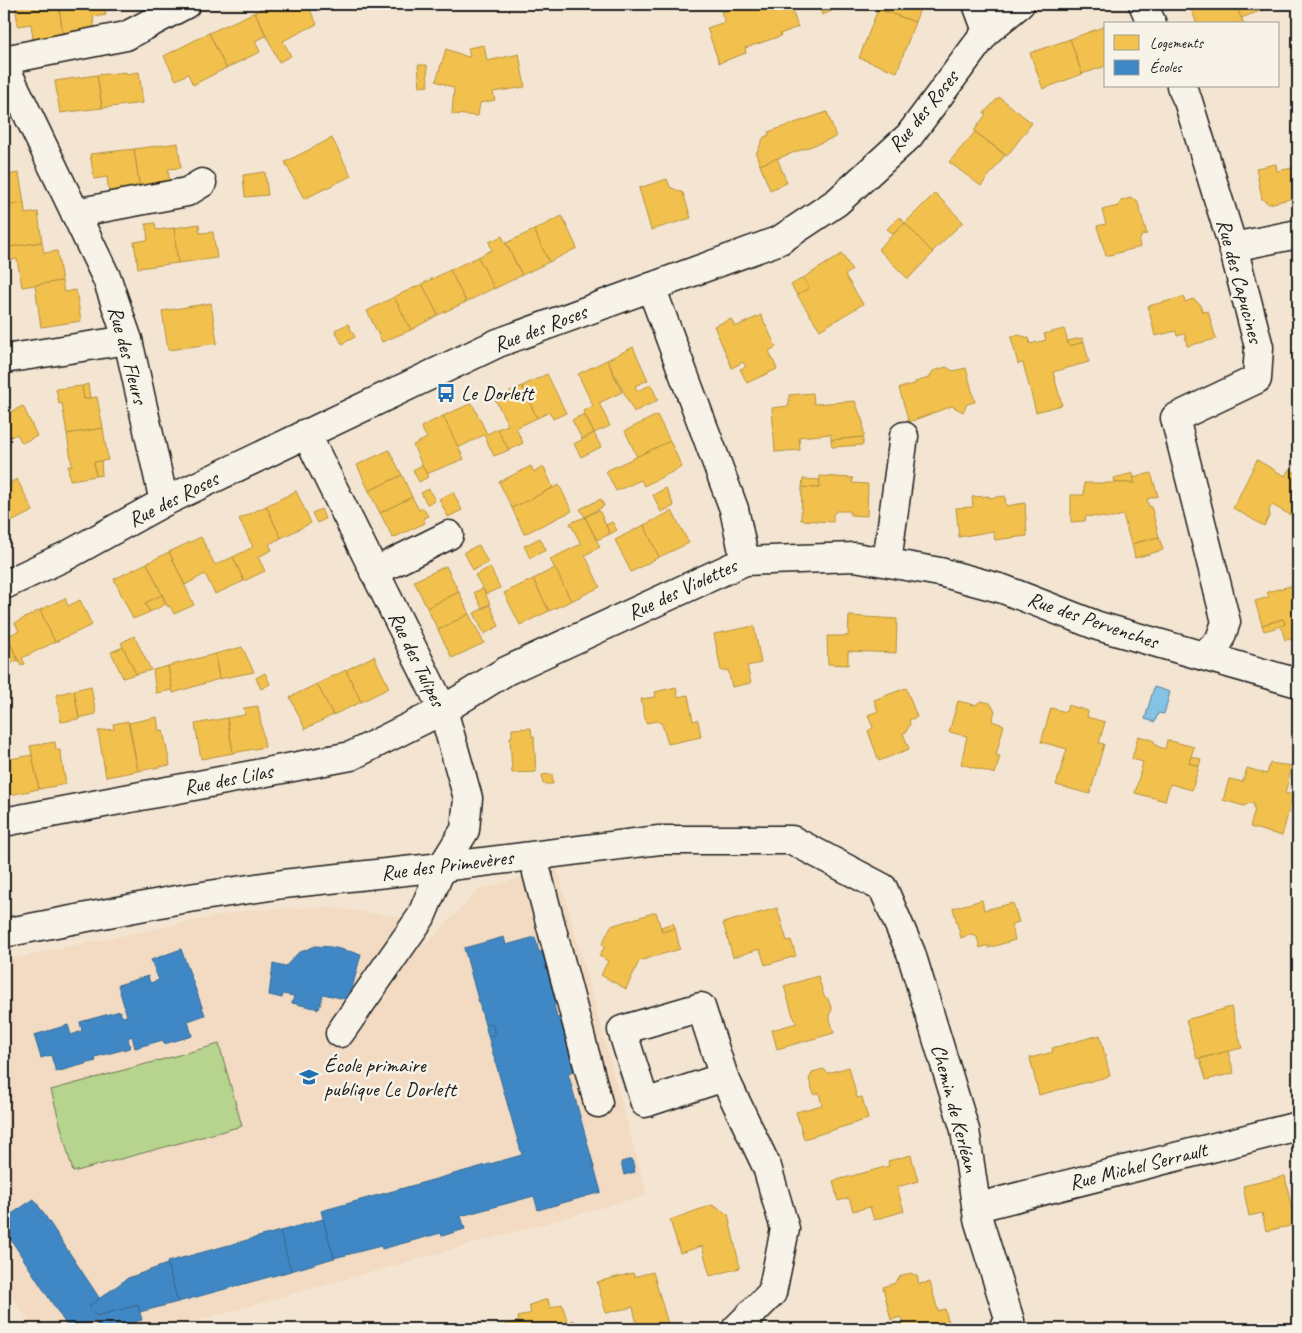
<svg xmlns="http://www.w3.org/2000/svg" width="1302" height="1333" font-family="Caveat,sans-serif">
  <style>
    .built { fill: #f2dbc2 }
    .green { fill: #b6d48d; stroke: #697854 }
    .water { fill: #84c3e5; stroke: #5a8095 }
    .homes { fill: #f2c14e; stroke: #b2903f }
    .schools { fill: #3f88c5; stroke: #346892 }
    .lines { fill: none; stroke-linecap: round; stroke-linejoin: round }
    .street-casing { stroke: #1c1c1c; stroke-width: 31 }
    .street { stroke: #f7f3e8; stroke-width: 28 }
    .labels { text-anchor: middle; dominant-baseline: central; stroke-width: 5; stroke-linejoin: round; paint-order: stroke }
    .street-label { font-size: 21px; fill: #1c1c1c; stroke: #f7f3e8 }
    .poi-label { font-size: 21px; fill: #1c1c1c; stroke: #f7f3e8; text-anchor: start }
  </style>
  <rect width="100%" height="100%" fill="#f4e5d2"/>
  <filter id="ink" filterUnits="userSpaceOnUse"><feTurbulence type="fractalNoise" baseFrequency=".02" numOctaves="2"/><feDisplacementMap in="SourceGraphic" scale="10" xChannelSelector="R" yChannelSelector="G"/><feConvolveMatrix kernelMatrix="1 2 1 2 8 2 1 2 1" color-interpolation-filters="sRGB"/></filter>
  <g filter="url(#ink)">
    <polygon class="built" points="557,867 647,1195 168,1329 34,1329 4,1285 4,960 246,910 325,907 396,916 403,921 402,930 423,943 427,943 479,890"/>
    <polygon class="green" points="219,1044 242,1126 73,1172 51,1090"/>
    <polygon class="water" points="1154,687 1170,692 1164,714 1158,713 1155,722 1145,719"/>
    <g class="homes">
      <polygon points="15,4 59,4 63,36 33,39 31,24 18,26"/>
      <polygon points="59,4 104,4 106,15 93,17 95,32 63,36"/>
      <polygon points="269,4 307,4 317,24 283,41 291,56 279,62 255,12"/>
      <polygon points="746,4 790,4 798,27 780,34 781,36 745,48 746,53 719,63 707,28 725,22 721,12"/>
      <polygon points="818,4 830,4 832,11 822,15"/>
      <polygon points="880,4 922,4 915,22 878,9"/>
      <polygon points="1189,4 1236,4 1244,24 1197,24"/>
      <polygon points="1236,4 1276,4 1276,5 1241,18"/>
      <polygon points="878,9 915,22 897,72 859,58"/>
      <polygon points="255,12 266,36 255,41 260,52 226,68 209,33"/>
      <polygon points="1106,26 1106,66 1082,74 1070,39"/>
      <polygon points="209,33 226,68 193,85 188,74 176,80 164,56"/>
      <polygon points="1070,39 1082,74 1043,89 1030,53"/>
      <polygon points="484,45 487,61 519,54 525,87 493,92 495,100 480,103 478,116 452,114 454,88 436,81 446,49 468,57 470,57 468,48"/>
      <polygon points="418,65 427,65 428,86 420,87"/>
      <polygon points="126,72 126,74 139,72 143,103 102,108 97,75"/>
      <polygon points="97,75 102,108 60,113 55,81"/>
      <polygon points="999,97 1032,123 1007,156 974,131 986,114 984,113"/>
      <polygon points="827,112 836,137 760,165 756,154 764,137 769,135 768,132"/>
      <polygon points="975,132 1005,155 981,186 949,162"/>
      <polygon points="332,138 351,176 304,199 285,162"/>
      <polygon points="178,143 181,168 168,169 170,185 140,189 134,149"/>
      <polygon points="134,149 140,189 109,193 107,177 94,179 90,154"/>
      <polygon points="777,158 787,183 770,190 760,165"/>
      <polygon points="4,164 6,175 19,173 24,203 4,206"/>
      <polygon points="1276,164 1277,171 1298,167 1298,197 1269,204 1262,199 1256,168"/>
      <polygon points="265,172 268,195 245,197 243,175"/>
      <polygon points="667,179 670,187 683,193 691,218 651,230 639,188"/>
      <polygon points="935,193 963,222 932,252 905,223"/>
      <polygon points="1130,198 1137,200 1147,234 1142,235 1139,242 1140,247 1106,256 1097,226 1106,224 1102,210 1118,206 1121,201"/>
      <polygon points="24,203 25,214 38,212 42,242 4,248 4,206"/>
      <polygon points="562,216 577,248 549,262 534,230"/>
      <polygon points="899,217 905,223 893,234 887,229"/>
      <polygon points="155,223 156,230 174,228 178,263 138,268 134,242 148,240 146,224"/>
      <polygon points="905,223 933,253 908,279 878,249"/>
      <polygon points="199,224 200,233 213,232 217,258 178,263 174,228"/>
      <polygon points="534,230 549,262 522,275 506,243"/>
      <polygon points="502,236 522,275 494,289 478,257 492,250 489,242"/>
      <polygon points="42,242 44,253 57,251 62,281 22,287 17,259 5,261 4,248"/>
      <polygon points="842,254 852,270 845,275 863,304 820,330 797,295 809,288 803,278"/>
      <polygon points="478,257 494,288 466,302 450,270"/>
      <polygon points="450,270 466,302 438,315 422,284"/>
      <polygon points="803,278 809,288 797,295 791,285"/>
      <polygon points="62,281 64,292 76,290 81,321 41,327 35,285"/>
      <polygon points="422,284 438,315 411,330 394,297"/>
      <polygon points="394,297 411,330 382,342 367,311"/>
      <polygon points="1184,297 1185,302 1193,299 1200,304 1203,312 1208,311 1216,339 1187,346 1185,334 1177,336 1176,331 1155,336 1148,306"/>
      <polygon points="211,303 217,343 168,350 162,311"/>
      <polygon points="761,315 776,347 769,351 777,369 747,383 740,369 746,367 743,362 732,368 714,326 731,319 735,327"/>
      <polygon points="348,324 355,337 342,344 335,330"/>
      <polygon points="1064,329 1069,346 1084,342 1089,362 1053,372 1062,405 1036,412 1023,363 1018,364 1011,337 1019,335 1029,338 1030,344 1046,340 1044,334"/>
      <polygon points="1082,338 1084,342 1069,346 1067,341"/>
      <polygon points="633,347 648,380 635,386 637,391 651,385 658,400 634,412 607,360"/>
      <polygon points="607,360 622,392 599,403 610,426 594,433 583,411 593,406 578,374"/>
      <polygon points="946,367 953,371 966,368 975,402 967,404 963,412 952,406 909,422 899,388 915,384 915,382 929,378 933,371"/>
      <polygon points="547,374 566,413 553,419 550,412 537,418 522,386"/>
      <polygon points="88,384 90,398 84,399 82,386"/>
      <polygon points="82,386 84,399 97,397 103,428 67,434 62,403 59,404 56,389"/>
      <polygon points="522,386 537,418 516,428 523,443 509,450 497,429 508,425 495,399"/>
      <polygon points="813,393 814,404 855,401 863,422 864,437 831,440 831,434 799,437 800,450 775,452 772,408 789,406 789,395"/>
      <polygon points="4,403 8,413 23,406 37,436 22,443 17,434 6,439"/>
      <polygon points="472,403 487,434 497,429 509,450 494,456 484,435 458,448 443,416"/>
      <polygon points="584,414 594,433 582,439 572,420"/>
      <polygon points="657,415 670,441 637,457 625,431"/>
      <polygon points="443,416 464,459 426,474 413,445 427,438 421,427"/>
      <polygon points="103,428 108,460 94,462 96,476 70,480 68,466 72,466 67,434"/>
      <polygon points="594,433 601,447 581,457 574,444"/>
      <polygon points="863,437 863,445 832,447 831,440"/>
      <polygon points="670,441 682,467 644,486 641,480 616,491 606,471"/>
      <polygon points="389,450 402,475 369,491 357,465"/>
      <polygon points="1257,460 1285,476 1289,469 1298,474 1298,519 1272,505 1269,510 1270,515 1264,526 1233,508"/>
      <polygon points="101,461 102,475 96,476 94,462"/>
      <polygon points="422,465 428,477 419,482 413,470"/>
      <polygon points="531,466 534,472 544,467 553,488 512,508 499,482"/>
      <polygon points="1133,473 1135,483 1115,483 1114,478"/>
      <polygon points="1151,473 1158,496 1147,499 1149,507 1151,506 1159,537 1131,544 1123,515 1112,518 1086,516 1085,521 1071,522 1071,495 1084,495 1084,483 1135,483 1133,478"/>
      <polygon points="402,475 412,497 380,513 369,491"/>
      <polygon points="820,476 853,478 852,483 868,484 867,516 850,515 850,511 837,511 833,514 833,522 801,520 802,487 819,488"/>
      <polygon points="17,479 33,511 5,525 4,486"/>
      <polygon points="803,479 820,480 819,488 802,487"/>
      <polygon points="559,485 572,511 524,534 512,508"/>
      <polygon points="666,488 674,506 661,512 653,495"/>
      <polygon points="429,489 435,501 427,504 421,493"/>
      <polygon points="296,491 311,523 281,538 266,506"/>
      <polygon points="453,492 462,510 448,517 439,499"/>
      <polygon points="989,496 989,498 1005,496 1006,506 1025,503 1027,536 995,540 993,531 959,537 956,508 973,507 972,497"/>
      <polygon points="412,497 419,510 423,508 428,516 423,518 425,523 393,538 380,513"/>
      <polygon points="601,499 604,506 585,517 580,509"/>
      <polygon points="266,506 281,538 269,544 272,550 258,557 265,571 244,581 233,557 253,547 239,519"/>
      <polygon points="321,509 325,519 317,523 312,513"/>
      <polygon points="599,510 610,534 597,540 585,517"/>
      <polygon points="672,511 689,543 659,557 644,525"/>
      <polygon points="585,517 600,547 585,555 600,587 571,601 550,559 581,544 570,523"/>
      <polygon points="612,522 617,530 610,534 606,525"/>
      <polygon points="644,525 659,557 631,572 615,540"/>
      <polygon points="201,537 215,565 233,557 244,581 215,594 205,574 185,585 169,552"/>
      <polygon points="1159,537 1163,550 1135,558 1132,544"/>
      <polygon points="540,538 546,550 530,558 524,546"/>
      <polygon points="479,545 488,563 473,570 464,552"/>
      <polygon points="169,552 194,605 174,614 170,606 168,607 147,563"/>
      <polygon points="147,563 162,595 145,603 150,612 133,619 114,579"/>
      <polygon points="446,566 459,592 427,608 414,581"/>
      <polygon points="490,567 500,588 486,594 475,575"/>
      <polygon points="555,568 571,601 549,611 533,579"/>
      <polygon points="533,579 549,611 520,625 504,593"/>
      <polygon points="1298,584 1298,638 1285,640 1281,626 1285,624 1283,619 1262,625 1255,601 1269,597 1267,592"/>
      <polygon points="483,589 490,604 482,608 474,592"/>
      <polygon points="459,592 469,614 438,630 427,608"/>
      <polygon points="162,595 166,604 150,612 145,603"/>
      <polygon points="65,598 68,606 80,600 92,625 55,642 40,610"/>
      <polygon points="490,605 499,626 484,634 474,613"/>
      <polygon points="40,610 55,642 22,658 25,664 21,666 7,636 19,631 15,623"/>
      <polygon points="469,614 484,643 452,658 438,630"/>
      <polygon points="849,616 897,619 896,653 848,651 848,665 828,664 827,636 848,636"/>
      <polygon points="1283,619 1285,624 1282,626 1264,631 1262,625"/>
      <polygon points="754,626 761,663 747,666 751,683 732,687 728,670 721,671 714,634"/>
      <polygon points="7,636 18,660 4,667 4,638"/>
      <polygon points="134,636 151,670 136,674 121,643"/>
      <polygon points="123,647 136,674 123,678 111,652"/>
      <polygon points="242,647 254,672 219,679 215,654"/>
      <polygon points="215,654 219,679 173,693 168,666"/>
      <polygon points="374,656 389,688 361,702 346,670"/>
      <polygon points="168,666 172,690 156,693 153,670"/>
      <polygon points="346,670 361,702 333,715 317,684"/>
      <polygon points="265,673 270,684 261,689 256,678"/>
      <polygon points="317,684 333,715 305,729 290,697"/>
      <polygon points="91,686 96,714 79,718 74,690"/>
      <polygon points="676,687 678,697 688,695 693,721 698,720 701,737 668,744 662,724 657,721 646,723 641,699 656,697 655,692"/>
      <polygon points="906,688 917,717 909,720 910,724 906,732 903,733 909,749 879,761 868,731 873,728 868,715 878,711 874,700"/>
      <polygon points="74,690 79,719 61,722 56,695"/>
      <polygon points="958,701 975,705 981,701 990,703 995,711 992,721 1004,725 996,755 1000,756 995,774 961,764 967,736 949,732"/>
      <polygon points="1068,705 1088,711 1087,717 1105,722 1099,743 1104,744 1090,794 1056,785 1067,749 1041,742 1051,708 1066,712"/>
      <polygon points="258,706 265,747 233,753 227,718 245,715 244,708"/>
      <polygon points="157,717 159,731 163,730 170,765 138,771 129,723"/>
      <polygon points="227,718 233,753 201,759 195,724"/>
      <polygon points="128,721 138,771 106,777 98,731 114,729 113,724"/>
      <polygon points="531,728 532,737 534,736 536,772 512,773 510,737 512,737 512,729"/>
      <polygon points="1138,736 1153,740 1157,746 1165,749 1167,740 1194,747 1189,763 1199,766 1192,790 1170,784 1165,801 1135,793 1143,762 1132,759"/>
      <polygon points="55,742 56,750 60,750 66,784 39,789 30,746"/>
      <polygon points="32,755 39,789 10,795 4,760"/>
      <polygon points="1191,756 1201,759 1199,766 1189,763"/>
      <polygon points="1270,763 1292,766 1285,793 1293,795 1282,836 1250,827 1255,809 1253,809 1254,804 1249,803 1244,806 1223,800 1229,779 1243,782 1247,768 1267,774"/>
      <polygon points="552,774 553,784 543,784 542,775"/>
      <polygon points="982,900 984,910 1013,903 1019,922 1011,924 1015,940 988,948 988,945 980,948 977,937 971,934 961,938 953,908"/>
      <polygon points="777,908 787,941 791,940 796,956 765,965 760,949 733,957 723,923"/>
      <polygon points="656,912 662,932 675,928 680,949 639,961 626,989 601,975 608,961 599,956 605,946 602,944 611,926"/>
      <polygon points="673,923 675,928 662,932 661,927"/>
      <polygon points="818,976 824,996 828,999 832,1010 829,1015 834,1033 777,1049 772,1030 797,1023 793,1016 784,986"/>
      <polygon points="1231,1007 1242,1048 1197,1059 1186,1020"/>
      <polygon points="1100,1035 1110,1076 1039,1095 1030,1058 1053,1052 1052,1048"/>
      <polygon points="1228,1051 1234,1073 1206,1080 1200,1059"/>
      <polygon points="849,1067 857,1098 862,1097 868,1119 804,1139 796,1112 822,1105 819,1093 814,1095 809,1079 813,1072 823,1069 828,1073"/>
      <polygon points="911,1155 918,1181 897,1187 904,1211 874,1220 870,1207 853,1211 849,1198 838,1201 833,1181 889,1166 888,1161"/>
      <polygon points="1285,1176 1295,1225 1266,1231 1262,1213 1249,1216 1243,1186"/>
      <polygon points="712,1205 728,1214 740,1268 710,1276 702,1246 680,1253 670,1220"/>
      <polygon points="653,1272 668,1324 638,1329 633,1307 606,1313 597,1282 633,1273 634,1276 637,1276"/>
      <polygon points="910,1273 917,1276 919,1284 930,1282 938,1311 945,1309 949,1325 944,1326 945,1329 911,1329 910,1326 904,1328 901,1317 891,1320 883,1287 895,1283 899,1277"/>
      <polygon points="548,1299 550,1308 562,1304 568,1323 574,1320 576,1329 503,1329 502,1326 519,1321 518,1317 531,1313 529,1305"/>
    </g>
    <g class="schools">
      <polygon points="504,937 506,945 535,937 539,952 543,951 557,1004 554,1005 557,1018 561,1017 576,1070 568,1073 601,1192 538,1210 534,1196 461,1216 465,1229 442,1236 441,1233 382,1249 381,1246 334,1258 321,1211 522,1155 488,1036 495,1035 492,1023 485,1025 464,948"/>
      <polygon points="315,946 331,947 361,954 349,1000 323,994 319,1009 292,1003 294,996 283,994 282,998 269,995 273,964 285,967 298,953"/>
      <polygon points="181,949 205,1015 188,1021 192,1036 164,1044 163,1040 135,1048 132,1036 128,1038 130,1048 95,1057 96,1061 56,1072 51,1055 41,1058 34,1035 68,1025 71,1035 82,1031 80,1022 120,1011 122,1017 127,1016 118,985 148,976 150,983 159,980 151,960"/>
      <polygon points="492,1023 495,1035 488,1036 485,1025"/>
      <polygon points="632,1159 635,1172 624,1175 621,1162"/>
      <polygon points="34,1199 100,1299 89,1306 96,1316 138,1305 142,1320 108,1329 98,1329 96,1321 69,1329 4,1229 12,1224 7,1217"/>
      <polygon points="323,1219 334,1258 291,1271 280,1231"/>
      <polygon points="280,1231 291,1271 178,1302 167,1262"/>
      <polygon points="167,1264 178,1302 140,1312 138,1305 96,1316 89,1306 128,1278"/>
    </g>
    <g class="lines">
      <g class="street-casing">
        <g id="street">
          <polyline points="977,4 987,31"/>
          <polyline points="1143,4 1152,24"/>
          <polyline points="4,60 126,36 186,4"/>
          <polyline points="4,65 107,279 128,340 164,502"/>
          <polyline points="1181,86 1188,101 1233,247 1259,347 1257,379 1175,418 1226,622 1219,642 1204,655"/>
          <polyline points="75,213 187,192 202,183"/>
          <polyline points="1233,247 1298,234"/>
          <polyline points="651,287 734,509 745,561"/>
          <polyline points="4,359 128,340"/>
          <polyline points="306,433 443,710 468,798 465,830 442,867 421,917 340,1033"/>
          <polyline points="887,562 904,436"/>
          <polyline points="374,572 449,535"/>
          <polyline points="4,585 68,555 164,502 498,343 780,240 837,202 909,136 987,31 1020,4"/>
          <polyline points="4,822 351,756 443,710 506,671 745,561 855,557 940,572 1003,589 1098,626 1298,683"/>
          <polyline points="537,873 598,1103"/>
          <polyline points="4,933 176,900 283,884 442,867 659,840 792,840 883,888 911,953 965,1130 978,1219 1010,1321 1003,1329"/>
          <polyline points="724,1077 645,1103 622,1030 701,1007 724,1077 767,1167 785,1229 772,1293 736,1329"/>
          <polyline points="978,1207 1298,1126"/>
        </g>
      </g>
      <use href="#street" class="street"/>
    </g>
  </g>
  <defs>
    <g id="bus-bare" transform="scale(1.5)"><path d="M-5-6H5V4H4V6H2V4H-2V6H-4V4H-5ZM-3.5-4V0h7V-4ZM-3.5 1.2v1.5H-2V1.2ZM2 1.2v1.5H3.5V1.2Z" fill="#1f6fb2" stroke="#f7f3e8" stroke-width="2.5" paint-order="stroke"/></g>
    <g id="school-bare" transform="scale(1.5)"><path d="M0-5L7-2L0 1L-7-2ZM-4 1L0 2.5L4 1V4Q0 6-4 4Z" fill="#1f6fb2" stroke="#f7f3e8" stroke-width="2.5" paint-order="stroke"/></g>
  </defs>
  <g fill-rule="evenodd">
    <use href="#bus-bare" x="446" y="393"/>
    <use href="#school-bare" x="309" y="1077"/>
  </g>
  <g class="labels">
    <g class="street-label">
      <text transform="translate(923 111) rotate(-51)">Rue des Roses</text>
      <text transform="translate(1240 281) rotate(75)">Rue des Capucines</text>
      <text transform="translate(540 328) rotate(-21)">Rue des Roses</text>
      <text transform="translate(128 355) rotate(75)">Rue des Fleurs</text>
      <text transform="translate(173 499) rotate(-27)">Rue des Roses</text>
      <text transform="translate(682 589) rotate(-25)">Rue des Violettes</text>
      <text transform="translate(1093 620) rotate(19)">Rue des Pervenches</text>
      <text transform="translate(417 659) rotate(64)">Rue des Tulipes</text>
      <text transform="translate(228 779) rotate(-11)">Rue des Lilas</text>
      <text transform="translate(447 865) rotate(-7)">Rue des Primevères</text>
      <text transform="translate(955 1108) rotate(75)">Chemin de Kerléan</text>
      <text transform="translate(1138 1166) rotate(-14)">Rue Michel Serrault</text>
    </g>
    <g class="poi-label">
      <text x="461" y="393">Le Dorlett</text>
      <text x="324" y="1065">École primaire<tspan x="324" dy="24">publique Le Dorlett</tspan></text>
    </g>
  </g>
  <rect width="1302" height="1333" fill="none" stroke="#f7f3e8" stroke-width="20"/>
  <rect x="10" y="10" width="1282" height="1313" fill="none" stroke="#1c1c1c" stroke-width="2" filter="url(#ink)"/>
  <rect x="1104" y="22" width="175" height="65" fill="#f7f3e8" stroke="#9f9d96"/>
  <rect x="1114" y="35" width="25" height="15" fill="#f2c14e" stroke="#9f9d96"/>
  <text x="1150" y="48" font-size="15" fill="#1c1c1c">Logements</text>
  <rect x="1114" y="60" width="25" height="15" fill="#3f88c5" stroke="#9f9d96"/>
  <text x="1150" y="72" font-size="15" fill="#1c1c1c">Écoles</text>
</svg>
